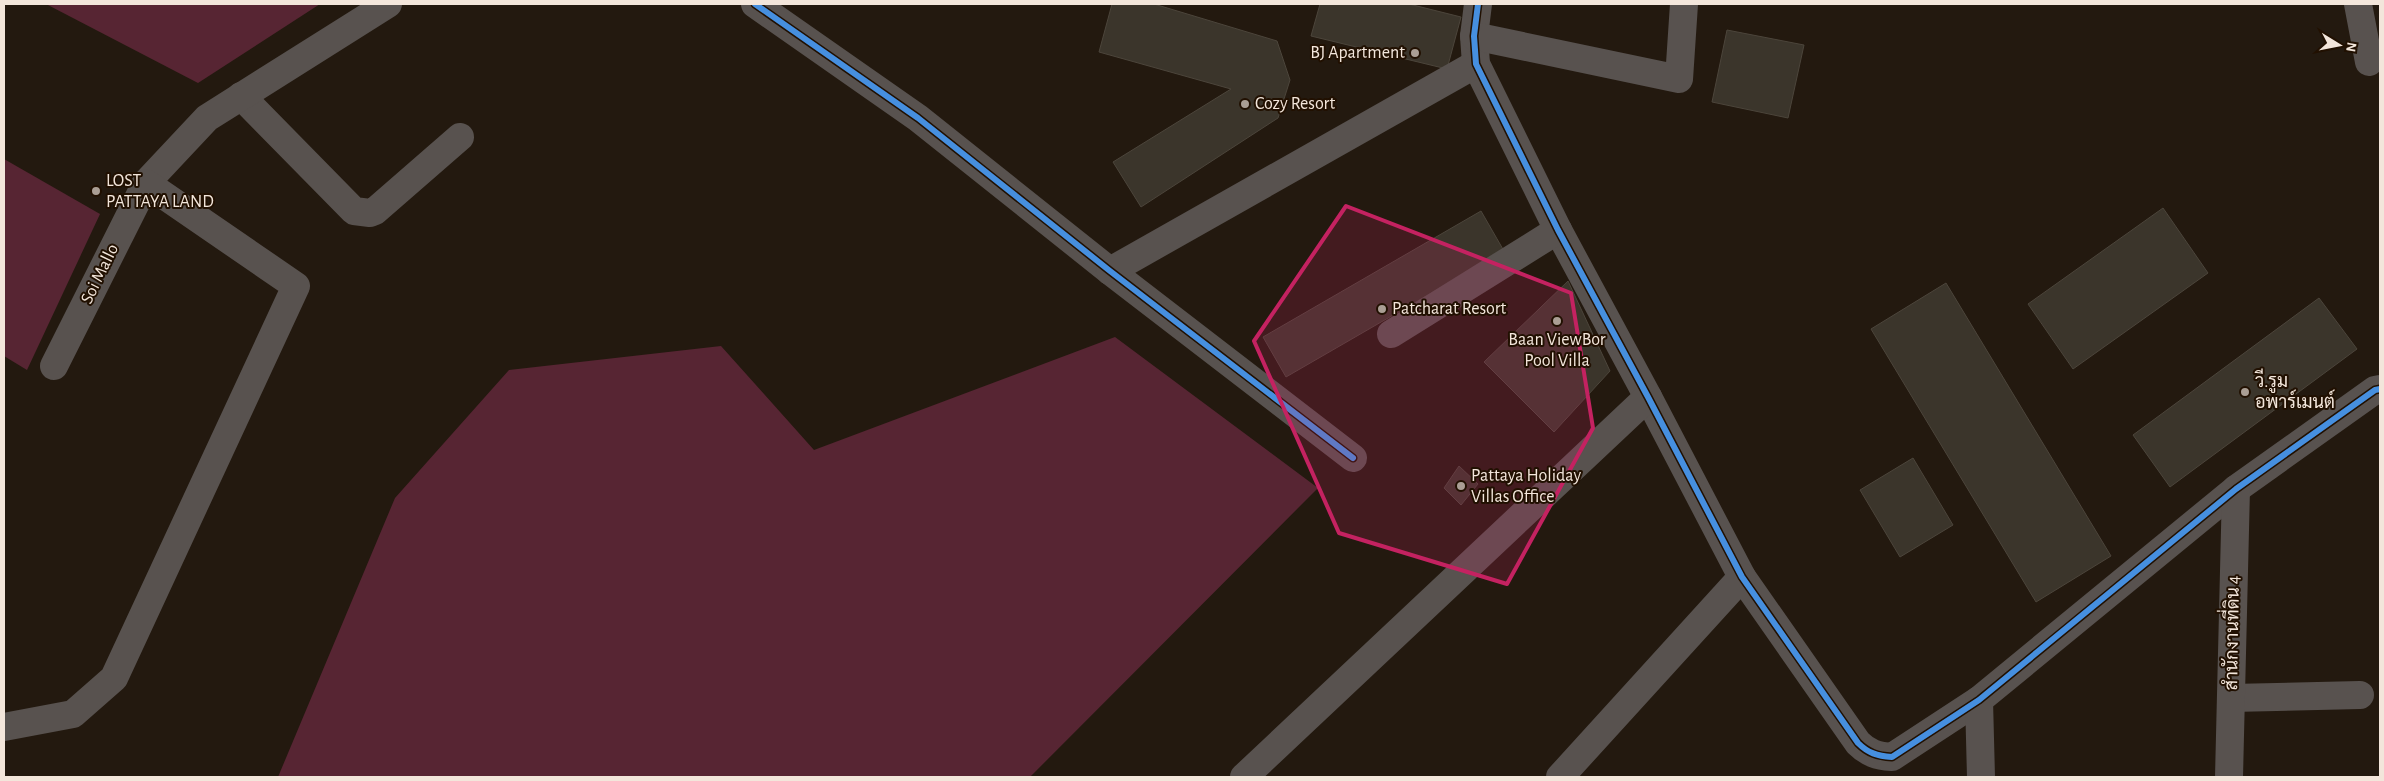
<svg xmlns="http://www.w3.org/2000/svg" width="2384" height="781" font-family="'Alegreya Sans',Sarabun,sans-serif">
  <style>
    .green { fill: #572533 }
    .building { fill: #3b352b; stroke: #4c453b }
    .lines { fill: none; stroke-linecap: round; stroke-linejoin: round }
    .minor { stroke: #58524f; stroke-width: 28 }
    .cycleway-casing { stroke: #211001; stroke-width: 9 }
    .cycleway { stroke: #468fdf; stroke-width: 6 }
    .marked { fill: #c42261; fill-opacity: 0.2; stroke: #c42261; stroke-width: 4; stroke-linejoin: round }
    .poi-dot { fill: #aa9e94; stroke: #211001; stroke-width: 2 }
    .labels { text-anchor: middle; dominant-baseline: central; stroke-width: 4; stroke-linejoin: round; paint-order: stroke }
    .poi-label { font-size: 18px; fill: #f3e6db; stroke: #211001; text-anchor: start }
    .street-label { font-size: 18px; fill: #f3e6db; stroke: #211001 }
  </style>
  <rect width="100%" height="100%" fill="#23190f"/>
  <g class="green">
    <polygon points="46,4 320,4 198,83"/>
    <polygon points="4,159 100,214 27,370 4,356"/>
    <polygon points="1115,337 1318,488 1030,777 278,777 395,498 509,370 721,346 814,450"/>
  </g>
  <g class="building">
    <polygon points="1112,4 1154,4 1277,41 1290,80 1278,118 1141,207 1113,162 1231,89 1099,52"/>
    <polygon points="1320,4 1409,4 1461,17 1447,69 1311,36"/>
    <polygon points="1727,30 1804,45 1788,118 1712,102"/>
    <polygon points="2163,208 2208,273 2073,369 2028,304"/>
    <polygon points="1481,211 1504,251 1286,377 1263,337"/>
    <polygon points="1568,281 1610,371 1554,432 1484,362"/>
    <polygon points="1946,283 2111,556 2036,602 1871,329"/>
    <polygon points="2319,298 2357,349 2170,487 2133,435"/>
    <polygon points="1913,458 1953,525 1900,557 1860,490"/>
    <polygon points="1459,466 1478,484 1461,505 1444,488"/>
  </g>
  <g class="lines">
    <g class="minor">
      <polyline points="755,4 918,118 1110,271 1353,458"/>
      <path d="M 1478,4 L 1474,36 L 1476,64 L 1558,230 L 1648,397 L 1742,577 L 1858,743 C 1868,753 1877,756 1892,757 L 1979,700 L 2236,489 L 2375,390 L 2380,389"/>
      <polyline points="2358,4 2369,62"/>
      <polyline points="1474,36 1679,79 1684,4"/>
      <polyline points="241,96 354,211 370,213 375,211 460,137"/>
      <polyline points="1110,271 1476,64"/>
      <polyline points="1391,334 1558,230"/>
      <polyline points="54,366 146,183 207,118 388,4"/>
      <polyline points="2231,698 2360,695"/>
      <polyline points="1979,700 1981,777"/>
      <polyline points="4,727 73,714 114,678 296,286 146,183"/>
      <polyline points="1244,777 1648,397"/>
      <polyline points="1560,777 1742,577"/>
      <polyline points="2229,777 2236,489"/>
    </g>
    <g class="cycleway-casing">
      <g id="cycleway">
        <polyline points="755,4 918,118 1110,271 1353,458"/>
        <path d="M 1478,4 L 1474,36 L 1476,64 L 1558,230 L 1648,397 L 1742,577 L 1858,743 C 1868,753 1877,756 1892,757 L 1979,700 L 2236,489 L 2375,390 L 2380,389"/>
      </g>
    </g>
    <use href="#cycleway" class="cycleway"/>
  </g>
  <path class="marked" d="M 1346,206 L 1571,293 L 1593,428 L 1507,584 L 1339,533 L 1254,341 Z"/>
  <g class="poi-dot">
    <circle cx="1415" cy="53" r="5"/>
    <circle cx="1245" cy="104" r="5"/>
    <circle cx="96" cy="191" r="5"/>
    <circle cx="1382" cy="309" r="5"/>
    <circle cx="1557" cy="321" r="5"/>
    <circle cx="2245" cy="392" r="5"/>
    <circle cx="1461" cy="486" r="5"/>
  </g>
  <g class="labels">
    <g class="poi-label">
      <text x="1405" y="53" text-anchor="end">BJ Apartment</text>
      <text x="1255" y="104">Cozy Resort</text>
      <text x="106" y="181">LOST<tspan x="106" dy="21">PATTAYA LAND</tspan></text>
      <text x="1392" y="309">Patcharat Resort</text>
      <text x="1557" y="340" text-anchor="middle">Baan ViewBor<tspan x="1557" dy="21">Pool Villa</tspan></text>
      <text x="2255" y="382">วี.รูม<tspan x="2255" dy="21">อพาร์เมนต์</tspan></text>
      <text x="1471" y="476">Pattaya Holiday<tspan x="1471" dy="21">Villas Office</tspan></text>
    </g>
    <g class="street-label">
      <text transform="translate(100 274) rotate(-64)">Soi Mallo</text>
      <text transform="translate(2233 633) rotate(-89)">สำนักงานที่ดิน 4</text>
    </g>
  </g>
  <rect width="2384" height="781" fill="none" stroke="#f3e6db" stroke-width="10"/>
  <g transform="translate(2339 45) rotate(100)" stroke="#211001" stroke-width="4" paint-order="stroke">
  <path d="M0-4L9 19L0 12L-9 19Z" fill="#f3e6db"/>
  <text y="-8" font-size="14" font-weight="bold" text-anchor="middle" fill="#f3e6db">N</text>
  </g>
</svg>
